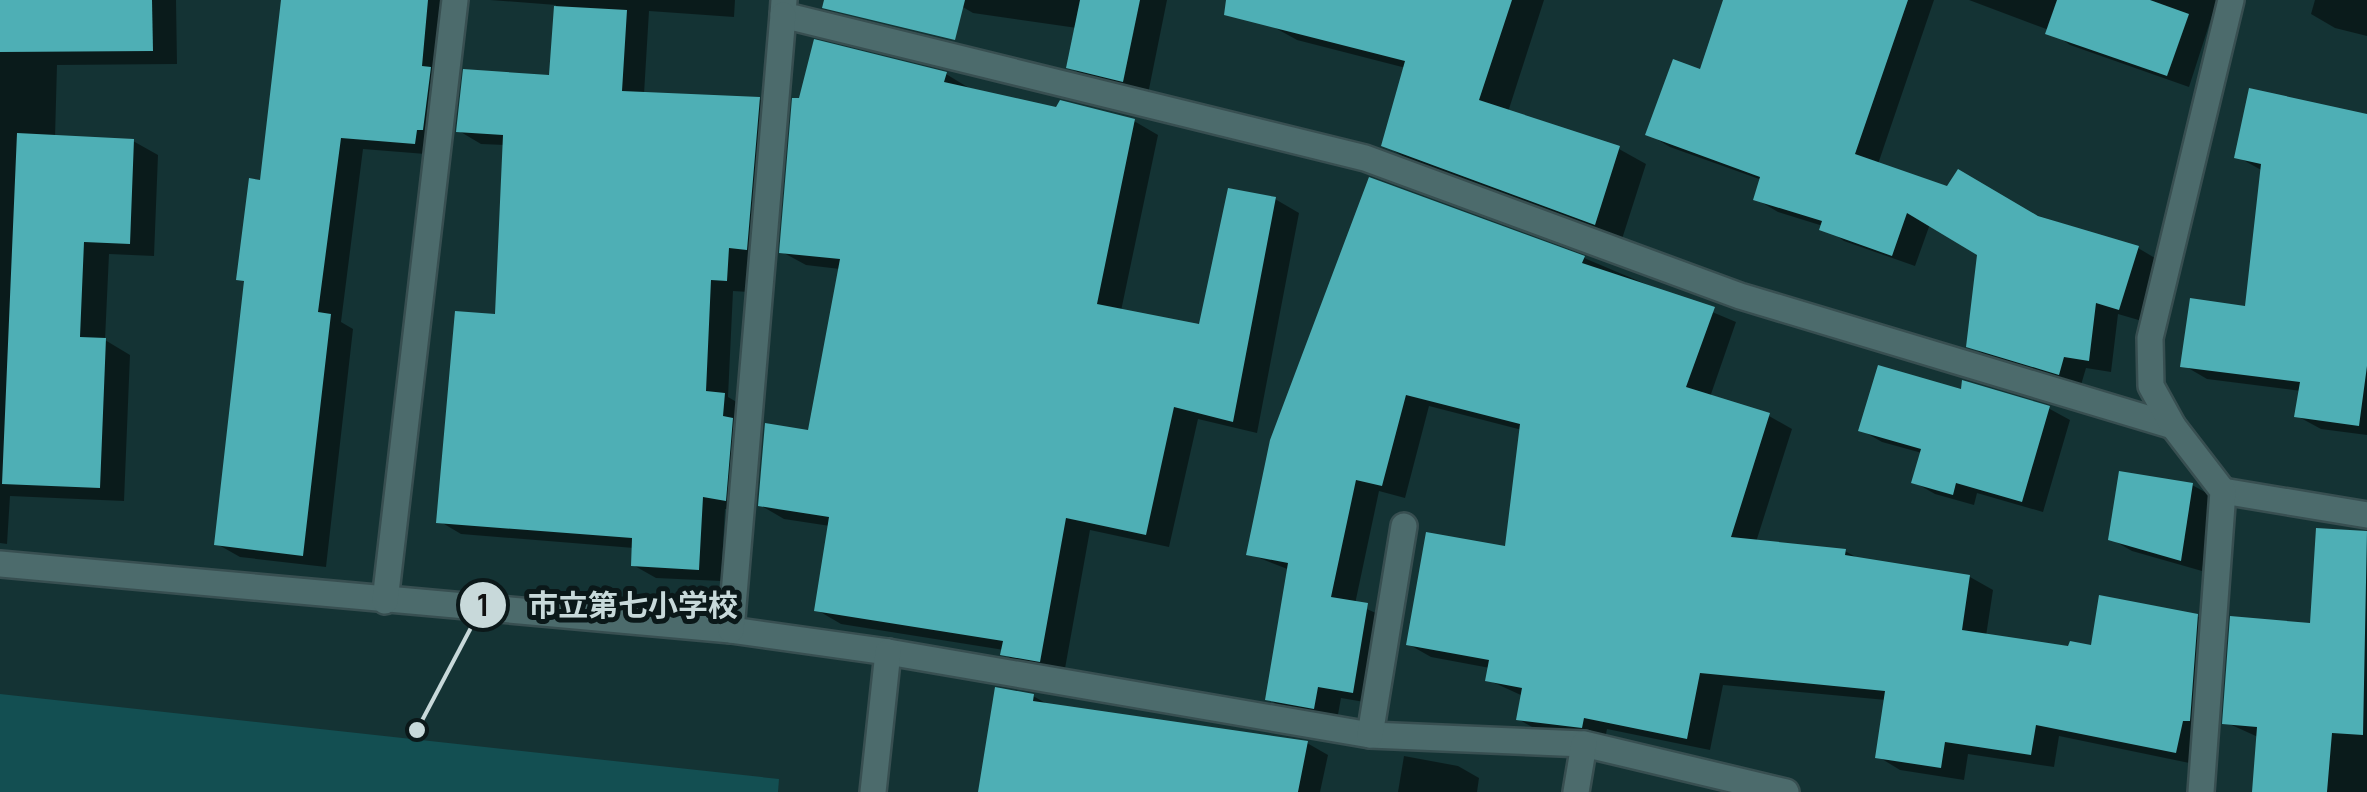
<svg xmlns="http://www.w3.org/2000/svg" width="2367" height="792" font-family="Manrope,'Noto Sans JP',sans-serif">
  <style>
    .green { fill: #134f52 }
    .shadow { fill: #0007 }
    .building { fill: #4eafb5 }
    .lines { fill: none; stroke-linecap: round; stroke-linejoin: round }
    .service-casing { stroke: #384f51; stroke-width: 30 }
    .minor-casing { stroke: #384f51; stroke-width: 30 }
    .service { stroke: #4c6b6c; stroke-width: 25 }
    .minor { stroke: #4c6b6c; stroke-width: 25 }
    .leader { fill: none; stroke: #c8d9da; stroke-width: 4 }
    .callout-dot { fill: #c8d9da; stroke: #0b1819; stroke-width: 4 }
    .mark-label { font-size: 30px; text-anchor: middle; font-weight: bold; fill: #111 }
    .callout-label { font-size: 30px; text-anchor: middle; font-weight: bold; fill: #c8d9da; stroke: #0b1819; stroke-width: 10; stroke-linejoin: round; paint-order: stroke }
  </style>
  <rect width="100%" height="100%" fill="#143334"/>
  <polygon class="green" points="0,694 779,779 778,792 0,792"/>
  <g class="shadow">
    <polygon points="0,0 176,0 177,64 57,65 55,138 133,141 158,155 154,256 109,254 105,340 130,355 124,501 10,496 7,544 0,543"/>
    <polygon points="283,0 451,0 438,155 363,149 341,322 353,329 326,567 240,557 217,544 247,283 239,279 262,183"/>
    <polygon points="490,0 735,0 734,17 649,11 644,94 759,99 782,112 749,292 733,291 728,397 747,408 748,512 725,509 721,581 656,578 633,565 634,548 461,534 439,521 497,316 505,145 481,144 459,131 552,77 556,5"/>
    <polygon points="951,0 1167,0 1148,94 1093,81 1069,67 1077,28 973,13"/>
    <polygon points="1276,0 1544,0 1508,112 1619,149 1646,164 1622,239 1411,161 1384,145 1406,68 1297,40 1270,25"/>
    <polygon points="1724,0 1934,0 1878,164 2138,248 2160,261 2142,321 2118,314 2111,372 2086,368 2081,385 1991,358 1969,346 1980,253 1930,224 1915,266 1844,241 1823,226 1778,212 1756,199 1762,180 1670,147 1648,134 1702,72"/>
    <polygon points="1969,0 2217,0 2189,87 2070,45 2049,30"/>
    <polygon points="2315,0 2367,0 2367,36 2335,28 2311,14"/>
    <polygon points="946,74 969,88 1057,110 1134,121 1158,135 1121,311 1201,327 1275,199 1299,213 1257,433 1198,419 1169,547 1090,530 1064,674 1027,667 1003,654 1004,650 841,624 817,610 830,526 784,519 760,505 810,433 840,269 806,265 782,252"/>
    <polygon points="2367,116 2367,435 2321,429 2297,416 2301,391 2207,379 2183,365 2247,309 2263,171 2236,156"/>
    <polygon points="1584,258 1736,322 1710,397 1769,416 1792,429 1756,542 1845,551 1861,560 1970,577 1993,590 1986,636 2070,649 2093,648 2197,616 2220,629 2199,765 2059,736 2054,767 1968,754 1964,780 1900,770 1877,756 1886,700 1723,685 1710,750 1607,729 1605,739 1541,732 1518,719 1523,696 1488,680 1490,668 1431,657 1408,644 1507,549 1522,430 1429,406 1405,498 1379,491 1355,604 1390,619 1376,704 1341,698 1337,720 1291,712 1268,699 1290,570 1249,554 1272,441"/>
    <polygon points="1963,392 2048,408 2070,420 2043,512 1977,493 1974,505 1935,494 1914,482 1922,453 1882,442 1861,430"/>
    <polygon points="2192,485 2214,497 2202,571 2132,551 2111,539"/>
    <polygon points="2318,531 2367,533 2367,792 2254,792 2258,737 2225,722 2312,625"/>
    <polygon points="1033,696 1051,706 1307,743 1328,755 1320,792 981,792"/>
    <polygon points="1404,756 1458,766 1479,778 1477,792 1398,792"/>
  </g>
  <g class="building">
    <polygon points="0,0 152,0 153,51 0,52"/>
    <polygon points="281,0 428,0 422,66 431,67 423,130 417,130 415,144 341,138 318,312 331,314 303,556 214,545 244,281 236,280 249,178 260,180"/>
    <polygon points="824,0 965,0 955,40 822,8"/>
    <polygon points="1080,0 1140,0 1123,82 1066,68"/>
    <polygon points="1226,0 1512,0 1479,100 1620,146 1595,225 1381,146 1405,61 1224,15"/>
    <polygon points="1723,0 1908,0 1855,154 1947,186 1958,169 2038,216 2139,246 2119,310 2096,303 2089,361 2064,357 2059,375 1966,347 1977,255 1907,213 1892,256 1819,230 1822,221 1753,200 1760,177 1645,135 1673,59 1700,69"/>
    <polygon points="2057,0 2150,0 2189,14 2167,76 2045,34"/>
    <polygon points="554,6 627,10 622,91 760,97 747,250 729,248 727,281 711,280 706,391 725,393 723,416 733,418 726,501 703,497 699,570 631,566 632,538 436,523 455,311 495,314 503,135 456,132 463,69 549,75"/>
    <polygon points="814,39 947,72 944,82 1056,107 1060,100 1135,119 1097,304 1199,324 1228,188 1276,197 1233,422 1174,407 1146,535 1066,518 1040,662 1000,655 1003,641 814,611 829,517 758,506 765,423 808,430 840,259 779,253 792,98 799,98"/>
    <polygon points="2249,88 2367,114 2367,366 2359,426 2294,417 2300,382 2180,367 2190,298 2245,306 2261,164 2234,158"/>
    <polygon points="17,133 134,139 130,244 84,242 80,337 106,338 100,488 2,484"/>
    <polygon points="1369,177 1585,256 1582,263 1715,307 1686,387 1770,413 1731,537 1846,549 1845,555 1970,575 1962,630 2068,646 2070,641 2091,645 2099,595 2198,614 2190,721 2183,721 2176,753 2036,725 2031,755 1945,742 1941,768 1875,758 1885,691 1700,673 1687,739 1584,718 1582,728 1516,720 1522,688 1485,681 1489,660 1406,645 1426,532 1505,546 1520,424 1406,395 1382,486 1356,480 1331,597 1368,603 1353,693 1318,687 1314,709 1265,700 1288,563 1246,555 1270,440"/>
    <polygon points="1878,365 1961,389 1962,380 2050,406 2022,502 1956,483 1953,495 1911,483 1921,449 1858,431"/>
    <polygon points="2119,471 2193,483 2181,561 2108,540"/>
    <polygon points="2316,528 2367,531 2363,735 2332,733 2327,792 2252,792 2257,727 2222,724 2230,616 2310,623"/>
    <polygon points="995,687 1034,694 1033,701 1308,741 1298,792 978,792"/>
  </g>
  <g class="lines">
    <g class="service-casing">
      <g id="service">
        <polyline points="784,0 783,15 1365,158 1740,296 2173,426"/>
        <polyline points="2223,491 2367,515"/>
        <polyline points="0,564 731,630 888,652 1370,735 1584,744 1786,792"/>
        <polyline points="385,601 455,0"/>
        <polyline points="731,630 783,15"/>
        <polyline points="1370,735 1404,526"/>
        <polyline points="1576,792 1584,744"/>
        <polyline points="2201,792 2223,491 2173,426 2151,386 2150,338 2231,0"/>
      </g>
    </g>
    <g class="minor-casing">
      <polyline id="minor" points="873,792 888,652"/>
    </g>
    <use href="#service" class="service"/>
    <use href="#minor" class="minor"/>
  </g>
  <path class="leader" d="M417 730L483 605"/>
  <g class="callout-dot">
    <circle cx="417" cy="730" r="10"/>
    <circle cx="483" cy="605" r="25"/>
  </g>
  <g class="mark-label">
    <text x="483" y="616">1</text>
  </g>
  <g class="callout-label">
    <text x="633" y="616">市立第七小学校</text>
  </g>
</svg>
